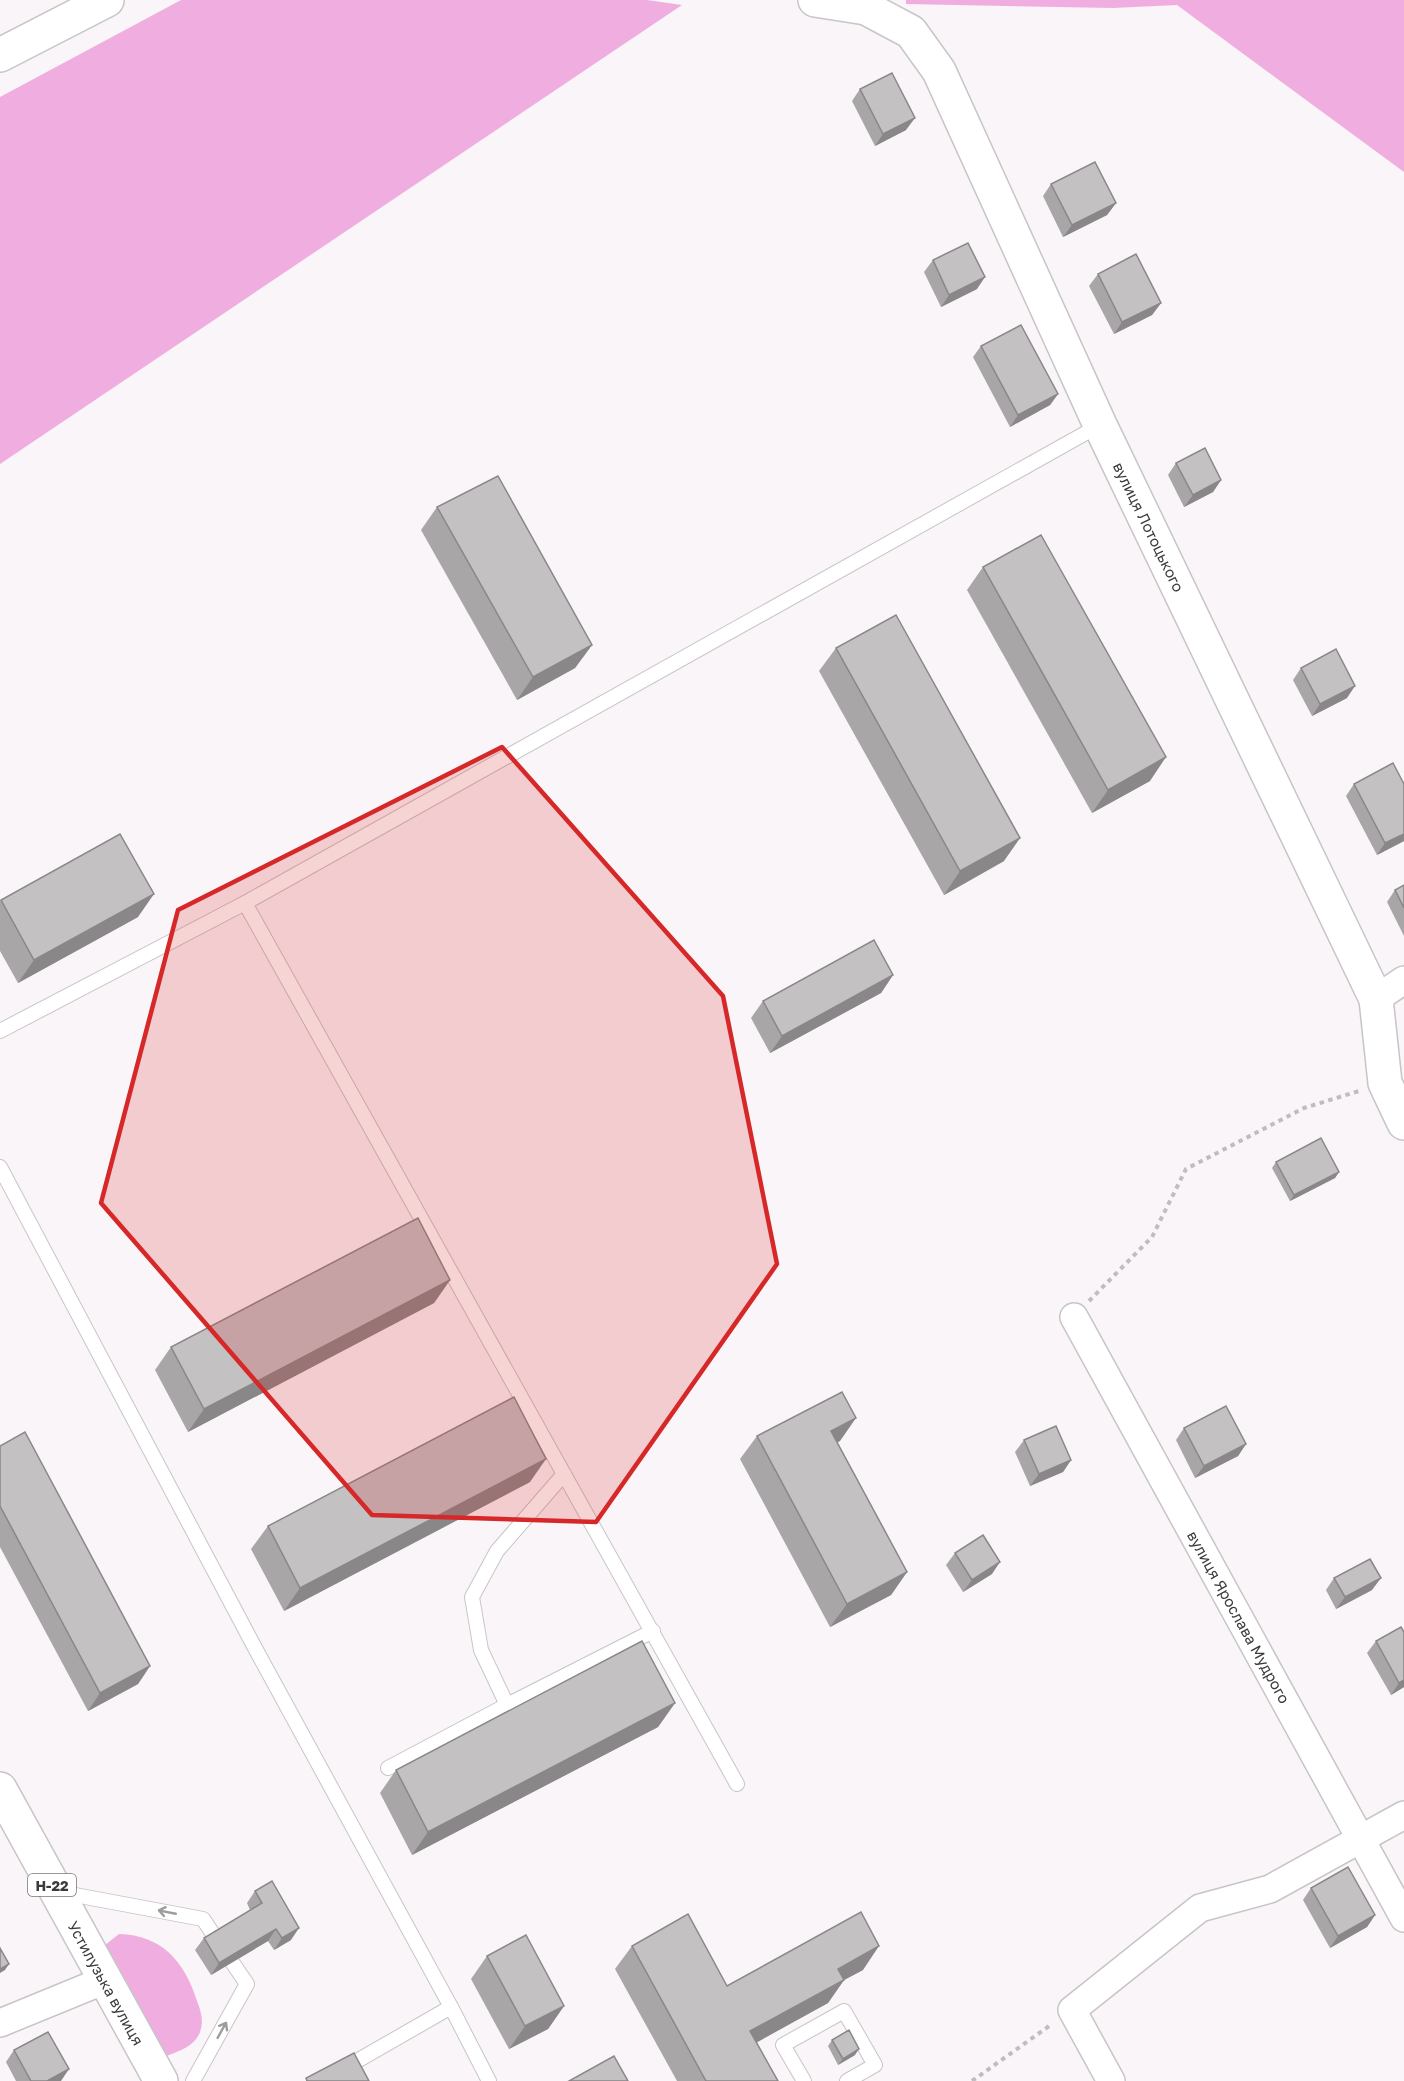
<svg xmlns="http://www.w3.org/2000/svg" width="1404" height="2081" font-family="'Golos Text',sans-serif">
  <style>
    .green { fill: #efaedf }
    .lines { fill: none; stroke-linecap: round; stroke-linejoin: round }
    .service-casing { stroke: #c8c5c7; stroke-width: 16 }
    .minor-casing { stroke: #c8c5c7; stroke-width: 30 }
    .tertiary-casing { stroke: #c8c5c7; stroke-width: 36 }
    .primary-casing { stroke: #c8c5c7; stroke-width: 36 }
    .path { stroke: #c0bdbf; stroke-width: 4; stroke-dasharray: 4.5 4.5; stroke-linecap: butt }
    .service { stroke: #fff; stroke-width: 14 }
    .minor { stroke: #fff; stroke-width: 27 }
    .tertiary { stroke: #fff; stroke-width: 33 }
    .primary { stroke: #fff; stroke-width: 33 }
    .wall { fill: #a9a6a8 }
    .shaded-wall { fill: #898788 }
    .building { fill: #c4c1c3; stroke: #898788; stroke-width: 1.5 }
    .oneway { stroke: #9e9d9e }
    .marked { fill: #d62828; fill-opacity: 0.2; stroke: #d62828; stroke-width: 4.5; stroke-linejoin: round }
    .labels { text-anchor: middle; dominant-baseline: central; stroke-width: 4.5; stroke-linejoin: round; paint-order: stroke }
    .shield { fill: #fff; stroke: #767676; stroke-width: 1.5 }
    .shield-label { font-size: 14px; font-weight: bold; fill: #3c3b3c }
    .street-label { font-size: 15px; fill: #3c3b3c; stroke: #fff }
  </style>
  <rect width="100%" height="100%" fill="#f9f5f8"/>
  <g class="green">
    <polygon points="181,0 647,0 682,5 0,464 0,97"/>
    <polygon points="906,0 1404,0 1404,172 1177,5 1113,8 906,4"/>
    <path d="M 119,1934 C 162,1935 185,1962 197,2001 C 201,2011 204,2021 200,2032 C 195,2046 179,2051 167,2056 L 105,1945 Z"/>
  </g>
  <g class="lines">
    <g class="service-casing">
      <g id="service">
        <polyline points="245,903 737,1784"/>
        <polyline points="0,1031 245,903 1100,425"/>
        <polyline points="0,1167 255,1648 451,2007 489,2081"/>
        <polyline points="507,1705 481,1650 472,1597 497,1551 564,1474"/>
        <polyline points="388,1768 507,1705 653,1631"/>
        <polyline points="59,1892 203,1919 215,1937"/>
        <polyline points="193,2081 247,1984 232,1962"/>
        <polyline points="322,2081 451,2007"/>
        <polyline points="804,2081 783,2045 844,2011 875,2065 847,2081"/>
      </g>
    </g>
    <g class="minor-casing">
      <g id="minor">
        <polyline points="1376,999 1404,980"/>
        <polyline points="1074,1317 1404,1918"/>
        <polyline points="0,2023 105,1980"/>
        <polyline points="1111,2081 1072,2010 1200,1908 1270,1889 1404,1815"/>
      </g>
    </g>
    <g class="tertiary-casing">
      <g id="tertiary">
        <polyline points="815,0 866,8 911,32 939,71 1100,425 1376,999 1385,1083 1404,1123"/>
        <polyline points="0,55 107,0"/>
      </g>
    </g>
    <g class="primary-casing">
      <polyline id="primary" points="0,1789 161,2081"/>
    </g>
    <g class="path">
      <polyline points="1089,1301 1152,1237 1186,1169 1304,1108 1359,1091"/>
      <polyline points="972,2081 1052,2024"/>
    </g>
    <use href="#service" class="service"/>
    <use href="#minor" class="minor"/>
    <use href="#tertiary" class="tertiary"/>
    <use href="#primary" class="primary"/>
  </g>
  <g class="wall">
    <polygon points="860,89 906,130 875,146 852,101"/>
    <polygon points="1051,184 1116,203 1107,215 1063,237 1043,196"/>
    <polygon points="933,260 977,289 941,307 924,272"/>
    <polygon points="1098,274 1161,303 1152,315 1114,334 1089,286"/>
    <polygon points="981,346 1058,394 1050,405 1010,427 973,357"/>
    <polygon points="1176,463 1221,480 1213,492 1184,507 1168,475"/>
    <polygon points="437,507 592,645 575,668 517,700 421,530"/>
    <polygon points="983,567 1150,781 1092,813 967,590"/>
    <polygon points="836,648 1004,861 944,895 819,671"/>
    <polygon points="1301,668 1347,698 1312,716 1293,680"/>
    <polygon points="1354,784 1404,784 1404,841 1377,855 1346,796"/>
    <polygon points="1404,885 1404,936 1387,902 1395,890"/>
    <polygon points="1,900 138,917 18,983 0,951 0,901"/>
    <polygon points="893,975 881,993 770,1053 751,1018 763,1001"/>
    <polygon points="1276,1162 1339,1172 1335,1178 1290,1201 1272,1168"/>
    <polygon points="450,1280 434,1303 188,1432 155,1370 171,1347"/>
    <polygon points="1184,1428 1246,1444 1238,1456 1195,1478 1176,1440"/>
    <polygon points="757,1436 840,1441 837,1442 907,1572 891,1595 830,1627 740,1459"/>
    <polygon points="1024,1440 1071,1460 1063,1472 1030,1486 1015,1452"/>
    <polygon points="0,1446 150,1666 138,1684 88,1711 0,1547"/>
    <polygon points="530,1482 284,1611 251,1549 268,1526"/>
    <polygon points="955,1553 992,1574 963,1592 946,1565"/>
    <polygon points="1334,1578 1372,1590 1336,1609 1326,1590"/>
    <polygon points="1404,1632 1404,1687 1391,1695 1367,1653 1376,1641"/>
    <polygon points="675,1703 658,1727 412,1855 380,1793 396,1770"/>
    <polygon points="1311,1888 1375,1915 1367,1927 1330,1948 1303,1900"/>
    <polygon points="255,1891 291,1940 274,1950 268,1941 211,1975 195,1950 204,1938 250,1910 247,1903"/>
    <polygon points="632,1946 727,1986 863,1970 844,1980 828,2003 756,2042 778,2081 677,2081 615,1969"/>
    <polygon points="487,1956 564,2006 548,2029 509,2049 471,1979"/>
    <polygon points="832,2040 855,2055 838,2065 828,2046"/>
    <polygon points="14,2050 61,2081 16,2081 6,2062"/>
  </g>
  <g class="shaded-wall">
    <polygon points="915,118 906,130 875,146 883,134"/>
    <polygon points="1116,203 1107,215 1063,237 1072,225"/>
    <polygon points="985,277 977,289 941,307 949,295"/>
    <polygon points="1161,303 1152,315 1114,334 1122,322"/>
    <polygon points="1058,394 1050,405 1010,427 1018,415"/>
    <polygon points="1221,480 1213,492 1184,507 1193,495"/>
    <polygon points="592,645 575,668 517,700 533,677"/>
    <polygon points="1355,686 1347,698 1312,716 1320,704"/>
    <polygon points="1166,757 1150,781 1092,813 1108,790"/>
    <polygon points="1404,834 1404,841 1377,855 1385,843"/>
    <polygon points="1020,838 1004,861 944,895 960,871"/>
    <polygon points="154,894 138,917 18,983 34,960"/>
    <polygon points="893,975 881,993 770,1053 782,1036"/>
    <polygon points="1339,1172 1335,1178 1290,1201 1294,1195"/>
    <polygon points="450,1280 434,1303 188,1432 204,1409"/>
    <polygon points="856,1418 840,1441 815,1454 831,1431"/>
    <polygon points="1246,1444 1238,1456 1195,1478 1204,1466"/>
    <polygon points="546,1459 530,1482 284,1611 300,1588"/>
    <polygon points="1071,1460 1063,1472 1030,1486 1039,1474"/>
    <polygon points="1000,1562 992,1574 963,1592 972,1580"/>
    <polygon points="907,1572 891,1595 830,1627 847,1604"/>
    <polygon points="1381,1578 1372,1590 1336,1609 1345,1597"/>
    <polygon points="150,1666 138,1684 88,1711 100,1693"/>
    <polygon points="1404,1680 1404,1687 1391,1695 1399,1683"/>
    <polygon points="675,1703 658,1727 412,1855 428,1832"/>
    <polygon points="1375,1915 1367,1927 1330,1948 1338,1936"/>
    <polygon points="299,1928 291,1940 274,1950 282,1938"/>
    <polygon points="276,1929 268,1941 211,1975 219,1963"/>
    <polygon points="879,1946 863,1970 844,1980 828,2003 734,2055 750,2031 838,1969"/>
    <polygon points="9,1964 5,1970 0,1973 0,1969"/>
    <polygon points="564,2006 548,2029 509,2049 525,2026"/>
    <polygon points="859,2049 855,2055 838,2065 843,2059"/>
    <polygon points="69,2069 61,2081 47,2081"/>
  </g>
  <g class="building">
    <polygon points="892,73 915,118 883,134 860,89"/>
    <polygon points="1095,162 1116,203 1072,225 1051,184"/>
    <polygon points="968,243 985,277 949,295 933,260"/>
    <polygon points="1136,254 1161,303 1122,322 1098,274"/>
    <polygon points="1021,325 1058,394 1018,415 981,346"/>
    <polygon points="1205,448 1221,480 1193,495 1176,463"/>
    <polygon points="498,476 592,645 533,677 437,507"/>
    <polygon points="1041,535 1166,757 1108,790 983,567"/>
    <polygon points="896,615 1020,838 960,871 836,648"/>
    <polygon points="1336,649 1355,686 1320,704 1301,668"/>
    <polygon points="1393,763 1404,784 1404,834 1385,843 1354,784"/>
    <polygon points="120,834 154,894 34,960 1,900"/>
    <polygon points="1404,885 1404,908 1395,890"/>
    <polygon points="874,940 893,975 782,1036 763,1001"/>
    <polygon points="1321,1138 1339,1172 1294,1195 1276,1162"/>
    <polygon points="418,1218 450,1280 204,1409 171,1347"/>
    <polygon points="842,1392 856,1418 831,1431 907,1572 847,1604 757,1436"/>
    <polygon points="514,1397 546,1459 300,1588 268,1526"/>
    <polygon points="1226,1406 1246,1444 1204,1466 1184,1428"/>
    <polygon points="1056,1426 1071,1460 1039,1474 1024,1440"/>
    <polygon points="25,1432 150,1666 100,1693 0,1506 0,1446"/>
    <polygon points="983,1535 1000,1562 972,1580 955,1553"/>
    <polygon points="1370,1559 1381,1578 1345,1597 1334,1578"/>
    <polygon points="1401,1627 1404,1632 1404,1680 1399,1683 1376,1641"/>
    <polygon points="642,1641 675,1703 428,1832 396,1770"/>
    <polygon points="1348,1867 1375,1915 1338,1936 1311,1888"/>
    <polygon points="272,1881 299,1928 282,1938 276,1929 219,1963 204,1938 262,1903 255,1891"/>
    <polygon points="861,1912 879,1946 838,1969 844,1980 750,2031 778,2081 706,2081 632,1946 688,1914 727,1986"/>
    <polygon points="526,1935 564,2006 525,2026 487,1956"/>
    <polygon points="0,1948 9,1964 0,1969"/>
    <polygon points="849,2030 859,2049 843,2059 832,2040"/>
    <polygon points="48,2032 69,2069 47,2081 31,2081 14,2050"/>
    <polygon points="354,2053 369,2081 307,2081 306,2078"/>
    <polygon points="614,2056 628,2081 569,2081"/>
  </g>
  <defs><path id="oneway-shaft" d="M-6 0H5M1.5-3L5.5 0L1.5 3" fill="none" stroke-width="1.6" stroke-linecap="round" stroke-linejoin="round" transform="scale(1.5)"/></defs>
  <g class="oneway">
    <use href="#oneway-shaft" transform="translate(167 1912) rotate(-169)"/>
    <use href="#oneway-shaft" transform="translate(222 2030) rotate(-61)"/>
  </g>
  <path class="marked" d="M 502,747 L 723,996 L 777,1264 L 596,1522 L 372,1515 L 101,1203 L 178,910 Z"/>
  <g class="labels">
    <rect class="shield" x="28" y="1874" width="48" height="22" rx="4.5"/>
    <g class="shield-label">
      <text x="52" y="1885">Н-22</text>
    </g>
    <g class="street-label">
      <text transform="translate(1149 527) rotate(64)">вулиця Лотоцького</text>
      <text transform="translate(1239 1617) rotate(61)">вулиця Ярослава Мудрого</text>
      <text transform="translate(106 1983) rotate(61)">Устилузька вулиця</text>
    </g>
  </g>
</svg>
